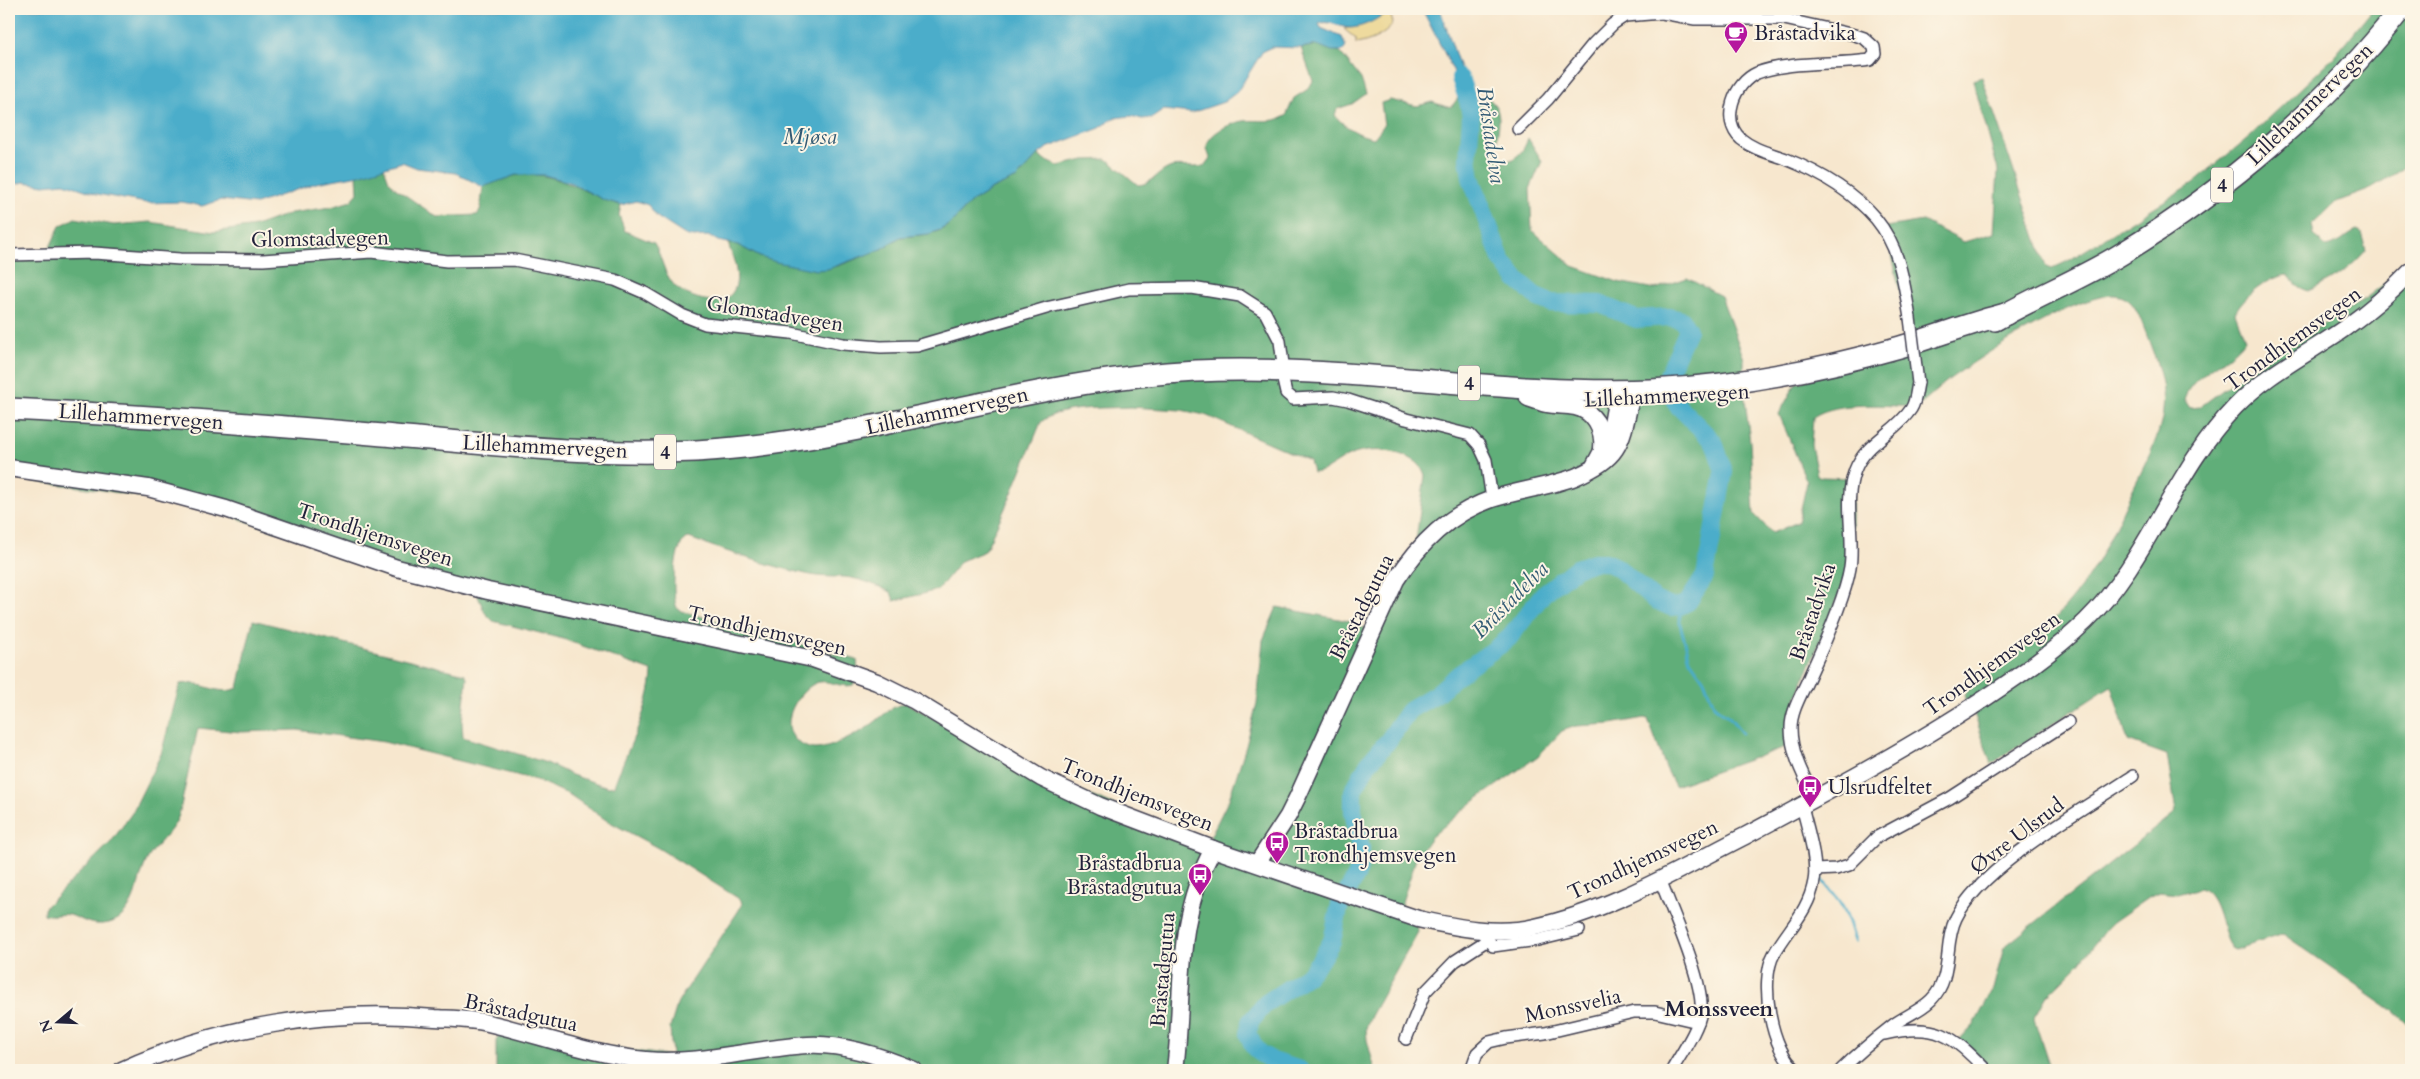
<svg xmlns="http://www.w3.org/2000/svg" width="2420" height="1079" font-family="Cardo,serif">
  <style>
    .forest { fill: #60ae79; stroke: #41685a; fill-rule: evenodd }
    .sand { fill: #eeda9e; stroke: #887e6c }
    .water { fill: #4badca; stroke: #366882 }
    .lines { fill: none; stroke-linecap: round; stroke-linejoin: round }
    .stream { stroke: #4badca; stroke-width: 3 }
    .river { stroke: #4badca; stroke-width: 18 }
    .street-casing { stroke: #424051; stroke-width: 14 }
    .secondary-casing { stroke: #424051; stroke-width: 19 }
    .highway-casing { stroke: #424051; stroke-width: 24 }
    .street { stroke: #fff; stroke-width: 11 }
    .secondary { stroke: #fff; stroke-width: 16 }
    .highway { stroke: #fff; stroke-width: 21 }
    .street-bridge-casing { stroke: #424051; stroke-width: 14; stroke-linecap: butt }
    .street-bridge { stroke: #fff; stroke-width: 11 }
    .labels { text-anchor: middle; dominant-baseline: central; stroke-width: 4; stroke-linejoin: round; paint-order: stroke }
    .shield { fill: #fcf5e5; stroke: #63616e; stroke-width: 1 }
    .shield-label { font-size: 20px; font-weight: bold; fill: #22223b }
    .poi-label { font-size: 21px; fill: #22223b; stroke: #fcf5e5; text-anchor: start }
    .street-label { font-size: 21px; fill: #22223b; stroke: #fcf5e5 }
    .water-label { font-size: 22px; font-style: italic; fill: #325a74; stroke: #fcf5e5 }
    .neighbourhood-label { font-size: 22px; font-weight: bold; fill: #22223b; stroke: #fcf5e5 }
  </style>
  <rect width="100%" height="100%" fill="#fcf5e5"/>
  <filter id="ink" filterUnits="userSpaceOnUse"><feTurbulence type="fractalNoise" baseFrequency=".02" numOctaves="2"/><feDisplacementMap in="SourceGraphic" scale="10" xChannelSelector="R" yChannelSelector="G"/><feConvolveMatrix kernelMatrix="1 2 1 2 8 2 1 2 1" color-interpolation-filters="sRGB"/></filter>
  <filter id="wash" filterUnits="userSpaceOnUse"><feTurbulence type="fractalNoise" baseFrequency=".0096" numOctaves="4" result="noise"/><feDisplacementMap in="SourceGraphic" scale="20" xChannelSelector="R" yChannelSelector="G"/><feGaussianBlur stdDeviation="1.12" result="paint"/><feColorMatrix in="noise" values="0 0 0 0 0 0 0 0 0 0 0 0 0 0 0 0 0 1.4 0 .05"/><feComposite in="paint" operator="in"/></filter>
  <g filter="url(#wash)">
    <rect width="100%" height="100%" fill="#f7e7ce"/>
    <path class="forest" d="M 2373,9 L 2411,9 L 2411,161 L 2396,173 L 2366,191 L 2336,202 L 2312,225 L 2314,234 L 2325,247 C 2336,247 2346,235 2357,231 L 2361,233 L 2366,250 C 2351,269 2329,282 2308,291 L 2299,287 L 2288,275 C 2270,276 2242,297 2235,313 L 2245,339 C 2231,362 2193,372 2184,399 L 2190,408 L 2200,407 L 2252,368 L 2366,298 L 2411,263 L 2411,1027 L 2391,1009 L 2283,934 L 2235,950 L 2231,948 C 2219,932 2220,897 2200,888 L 2177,894 L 2160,892 L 2150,896 L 2113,922 L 2105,930 L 2079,964 L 2046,997 L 2034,1019 L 2051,1070 L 1984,1070 L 1959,1041 L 1974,1025 L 1993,989 L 2004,947 L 2176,812 L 2167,755 L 2128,741 L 2111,686 L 1991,764 L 1973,710 L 1967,705 L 1964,695 L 1967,691 C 2019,657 2068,614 2099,559 C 2112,536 2122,511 2134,487 C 2144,466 2162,433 2163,410 C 2166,383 2155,358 2146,333 C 2139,316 2134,294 2111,295 C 2070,299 1986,353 1951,378 C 1939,387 1929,398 1916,407 C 1887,406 1838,400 1813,417 L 1811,445 L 1817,475 L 1821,477 L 1853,478 L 1851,566 L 1796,699 L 1794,744 L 1675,786 L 1666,768 L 1648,719 L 1644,718 L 1611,724 L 1576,726 L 1562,731 L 1538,756 L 1473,802 L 1431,837 L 1416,859 L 1399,911 L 1417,927 L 1418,932 L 1371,1016 L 1366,1028 L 1367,1040 L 1375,1070 L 496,1070 L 496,1040 L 498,1036 L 509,1034 L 672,1056 L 670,1028 L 678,1002 L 737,913 L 742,905 L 741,900 L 658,848 L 606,820 L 570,795 L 536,780 L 384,742 L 297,730 L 241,732 L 198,728 L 179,815 C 173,832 158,842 148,858 C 135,882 136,927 96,924 C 86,923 79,918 70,915 C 61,913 53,917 44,914 L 44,909 L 47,905 L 111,842 L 132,813 L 161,754 L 180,684 C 203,680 216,697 238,688 L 253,620 L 465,674 L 467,678 L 462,722 L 463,737 L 547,763 L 572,775 L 608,787 L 614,786 C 626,751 651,708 652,671 L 563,639 L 493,621 L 485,613 L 477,594 L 205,508 L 96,489 L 9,478 L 9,261 L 25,261 L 48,251 L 60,226 L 75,218 L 114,225 L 150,222 L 214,232 L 255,226 L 291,213 L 331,207 L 351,201 L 358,193 L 357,174 L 384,167 L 389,181 L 395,188 L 437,217 L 477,215 L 480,211 L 483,187 C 490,183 498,181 505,178 C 549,164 582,194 621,205 L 619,215 L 625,231 L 654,243 C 662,257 663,272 674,285 C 687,299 729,312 736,285 C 739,271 732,256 728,243 L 738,245 L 760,257 L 838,266 L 882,249 L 900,237 L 929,234 L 941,230 L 950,224 L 970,203 L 992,189 L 1017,178 L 1039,154 L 1041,158 L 1058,166 L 1084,160 L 1107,159 L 1138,185 C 1152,184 1157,173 1169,168 C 1176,164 1192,169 1204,166 L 1210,158 C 1209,155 1207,150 1207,147 C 1207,133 1233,122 1244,121 C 1260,119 1271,124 1286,116 L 1294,98 L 1308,89 L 1313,81 L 1301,48 L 1317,45 L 1340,52 L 1361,79 L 1366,94 L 1352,104 L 1337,109 L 1335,115 C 1341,125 1362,137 1374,138 L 1384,125 L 1381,103 L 1390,100 L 1417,106 L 1432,102 L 1447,107 L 1452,106 L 1458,98 L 1458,80 L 1463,77 L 1470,93 L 1476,101 L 1489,99 C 1509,114 1492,139 1497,158 L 1505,162 C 1518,158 1524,151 1528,138 L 1542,161 L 1530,189 L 1532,230 L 1573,266 L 1618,282 L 1655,289 L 1687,278 L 1721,296 L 1744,359 L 1744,391 L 1750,442 L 1754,514 L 1772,533 L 1798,522 L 1807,482 L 1779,414 L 1796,383 L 1912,348 L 1886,227 L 1923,221 L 1964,242 L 1994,233 L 1998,170 L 1973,80 L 1982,77 L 2046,267 L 2051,269 L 2068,261 L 2193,183 L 2249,137 L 2333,58 ZM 1130,407 L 1181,410 L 1205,415 L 1310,461 L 1313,473 C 1325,471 1332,466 1341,460 C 1359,449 1383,448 1402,455 C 1413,459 1421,463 1425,475 L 1415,547 L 1369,626 L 1364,628 L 1349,621 L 1277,607 L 1263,640 L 1257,703 L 1246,746 L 1229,799 L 1207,843 L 1044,777 L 906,703 C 891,706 884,715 871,725 C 858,734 833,748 816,749 C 809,749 803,746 798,742 C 778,726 795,696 812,685 C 826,676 839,689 853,685 L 858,676 L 857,660 L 681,611 L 677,608 C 671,594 674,549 685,539 L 689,538 C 728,552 766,565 806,574 C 819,577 831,577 844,577 C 859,578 878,586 891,592 L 894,601 L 938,590 L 961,561 L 985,551 L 1009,500 L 1041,422 C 1061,405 1105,409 1130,407 Z"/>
    <path class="sand" d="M 1386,9 L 1394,9 L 1391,16 L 1393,23 C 1387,35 1369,42 1356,44 L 1356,39 L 1344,29 L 1357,26 Z"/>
    <g class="water">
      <path d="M 9,9 L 1391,9 C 1380,18 1365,27 1351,28 C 1340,28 1328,19 1319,24 L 1321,28 L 1342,37 L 1346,47 L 1343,51 L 1332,51 L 1317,45 L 1301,48 L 1272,47 L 1263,51 L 1237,92 L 1224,102 L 1191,113 L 1164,110 L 1152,118 L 1142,119 L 1131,116 L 1114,118 L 1100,128 L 1047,148 L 1039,154 L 1017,178 L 992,189 L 970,203 L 950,224 L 940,230 L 929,234 L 900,237 L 882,249 L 828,269 L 816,270 L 776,262 L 760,257 L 738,245 L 718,241 L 709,236 L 693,237 L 685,235 L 657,217 L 648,205 L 636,201 L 621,205 L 604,200 L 569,182 L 544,175 L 516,175 L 483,187 L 456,173 L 417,168 L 402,162 L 359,175 L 316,183 L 256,204 L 221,200 L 202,206 L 182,202 L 146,203 L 97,194 L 64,183 L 44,185 L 24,182 L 9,186 Z"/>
      <polygon points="1422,9 1440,9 1463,77 1458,80"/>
    </g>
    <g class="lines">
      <g class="stream">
        <polyline points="1680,606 1680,624 1690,660 1704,680 1714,706 1730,718 1742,733"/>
        <path d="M 1821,877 C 1827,888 1834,894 1840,903 C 1848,914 1851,929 1855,941"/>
      </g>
      <polyline class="river" points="1300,1070 1273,1061 1261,1054 1253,1045 1248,1034 1250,1022 1266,1003 1307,976 1319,962 1332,941 1340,904 1357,875 1360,864 1361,848 1353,811 1353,791 1368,764 1388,741 1409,710 1436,694 1459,674 1499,646 1509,638 1543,594 1576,568 1594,562 1606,562 1617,567 1655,600 1671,607 1680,606 1688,602 1705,576 1724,472 1714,442 1677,405 1668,388 1668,375 1688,330 1682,320 1669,317 1636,319 1600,304 1551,303 1538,298 1517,280 1501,259 1471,178 1468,158 1471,116 1468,101 1460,78"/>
    </g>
  </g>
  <g filter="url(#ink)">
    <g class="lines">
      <g class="street-casing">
        <g id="street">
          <path d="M 1518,129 L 1548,99 L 1593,44 L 1613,24 L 1625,16 L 1662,13 L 1695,19 L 1784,19 L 1855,35 L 1864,38 L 1874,47 L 1875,54 L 1870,60 C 1836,65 1788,61 1757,73 C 1734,83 1720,120 1741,139 C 1754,150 1770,153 1786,159 C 1819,172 1852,191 1876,219 C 1900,248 1904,283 1910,318"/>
          <polyline points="9,255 94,253 180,259 263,260 371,252 447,261 514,260 615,280 645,293 682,315 705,324 791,333 843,344 881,347 917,346 1050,307 1129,289 1192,288 1240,296 1265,312 1280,341 1283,364"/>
          <polyline points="1283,380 1286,393 1293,399 1333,397 1348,400 1406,419 1470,435 1479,445 1486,460 1492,499"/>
          <path d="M 1815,799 C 1804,777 1791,754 1791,728 C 1791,710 1803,692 1810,675 C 1823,647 1845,598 1850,568 C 1855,536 1843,501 1855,470 C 1865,443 1896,432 1911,409 C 1916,401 1916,392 1918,383"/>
          <polyline points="1815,870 1836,869 1849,865 1877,837 1950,798 2068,722"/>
          <path d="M 1660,879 C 1671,909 1704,981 1701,1011 C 1699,1028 1681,1054 1672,1070"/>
          <polyline points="1484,935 1493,946 1538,940 1579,930"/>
          <path d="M 1885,1034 C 1936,1022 1952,1035 1986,1070"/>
          <polyline points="1406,1039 1425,992 1455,961 1486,941"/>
          <polyline points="1471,1070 1477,1053 1489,1042 1506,1038 1545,1033 1634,1012 1655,1012 1698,1022"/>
          <path d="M 1797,1070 C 1771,1053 1759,980 1774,954 C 1788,929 1809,911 1814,881 C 1818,860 1807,827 1802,806"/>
          <path d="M 1841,1070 C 1857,1054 1875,1039 1893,1025 C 1905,1016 1920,1011 1931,1000 C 1954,977 1943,944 1956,918 C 1981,866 2084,809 2133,776"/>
        </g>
      </g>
      <g class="secondary-casing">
        <g id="secondary">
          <path d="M 1528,398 C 1535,400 1541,403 1547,404 C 1556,406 1566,405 1575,407 C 1594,411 1604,430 1602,448"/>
          <path d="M 9,468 L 148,488 L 226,509 L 397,568 L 488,591 L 813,659 L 877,682 L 913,700 L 1041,778 L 1100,806 L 1213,849 L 1418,919 C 1455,927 1496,936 1535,927 C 1609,911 1678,870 1745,836 C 1822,795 1899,754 1972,707 C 2011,681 2052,654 2086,621 C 2149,559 2174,470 2235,407 C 2266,374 2308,354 2345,328 C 2369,311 2391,292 2411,271"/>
          <path d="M 1258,862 L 1288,816 L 1298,796 L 1396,580 C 1420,543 1449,514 1492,499 C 1519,490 1548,487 1575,477 C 1618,458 1621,446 1630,402 L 1622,390 L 1616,402 L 1610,436 L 1594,466"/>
          <path d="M 122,1070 C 219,1026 328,1008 435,1018 C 452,1019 471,1019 488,1023 C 540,1035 592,1055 646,1060 C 701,1065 754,1048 808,1045 C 843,1043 883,1057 914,1070"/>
          <path d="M 1175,1070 C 1185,991 1173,922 1213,849"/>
        </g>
      </g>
      <g class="highway-casing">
        <g id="highway">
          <path d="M 1995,320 C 2037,296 2081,279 2123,253 C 2227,189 2326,106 2401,9"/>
          <path d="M 9,409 C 134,415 258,424 383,435 C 487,444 591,456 696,451 C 865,442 1026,380 1196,371 C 1348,364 1499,396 1651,390 C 1735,386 1819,370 1900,347 C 1935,337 1970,323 2006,314"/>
        </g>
      </g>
      <use href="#street" class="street"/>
      <use href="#secondary" class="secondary"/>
      <use href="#highway" class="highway"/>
      <g class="street-bridge-casing">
        <polyline id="street-bridge" points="1910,318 1918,383"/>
      </g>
      <use href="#street-bridge" class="street-bridge"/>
    </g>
  </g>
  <defs>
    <g id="cafe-pin" transform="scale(1.25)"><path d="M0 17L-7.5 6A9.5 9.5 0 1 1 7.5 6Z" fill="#b5179e" stroke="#fcf5e5"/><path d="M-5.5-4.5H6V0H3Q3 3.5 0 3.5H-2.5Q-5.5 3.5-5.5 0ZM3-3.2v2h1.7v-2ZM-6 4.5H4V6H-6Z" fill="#fff"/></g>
    <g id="bus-pin" transform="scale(1.25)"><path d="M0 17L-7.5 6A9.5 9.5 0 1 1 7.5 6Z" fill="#b5179e" stroke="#fcf5e5"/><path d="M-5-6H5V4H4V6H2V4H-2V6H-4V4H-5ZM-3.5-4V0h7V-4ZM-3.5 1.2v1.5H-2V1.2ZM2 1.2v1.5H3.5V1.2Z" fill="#fff"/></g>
  </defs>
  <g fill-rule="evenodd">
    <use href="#cafe-pin" x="1736" y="33"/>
    <use href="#bus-pin" x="1810" y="787"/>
    <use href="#bus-pin" x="1277" y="843"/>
    <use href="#bus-pin" x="1200" y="875"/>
  </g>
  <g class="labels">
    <g class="shield">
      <rect x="2211" y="167.5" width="22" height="35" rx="4"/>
      <rect x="1458" y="365.5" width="22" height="35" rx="4"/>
      <rect x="654" y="434.5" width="22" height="35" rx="4"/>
    </g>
    <g class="shield-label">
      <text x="2222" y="185">4</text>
      <text x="1469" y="383">4</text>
      <text x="665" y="452">4</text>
    </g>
    <g class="poi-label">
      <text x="1754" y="33">Bråstadvika</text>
      <text x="1828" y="787">Ulsrudfeltet</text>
      <text x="1294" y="831">Bråstadbrua<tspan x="1294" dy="24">Trondhjemsvegen</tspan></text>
      <text x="1182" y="863" text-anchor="end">Bråstadbrua<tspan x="1182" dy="24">Bråstadgutua</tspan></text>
    </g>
    <g class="street-label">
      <text transform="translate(2310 104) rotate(-44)">Lillehammervegen</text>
      <text transform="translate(320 239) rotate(-1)">Glomstadvegen</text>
      <text transform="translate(775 314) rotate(9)">Glomstadvegen</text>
      <text transform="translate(2293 339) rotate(-36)">Trondhjemsvegen</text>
      <text transform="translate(1667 396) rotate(-3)">Lillehammervegen</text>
      <text transform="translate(947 411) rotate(-12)">Lillehammervegen</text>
      <text transform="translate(141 417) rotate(4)">Lillehammervegen</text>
      <text transform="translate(545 447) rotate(3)">Lillehammervegen</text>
      <text transform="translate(375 535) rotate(18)">Trondhjemsvegen</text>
      <text transform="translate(1362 607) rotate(-63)">Bråstadgutua</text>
      <text transform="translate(1813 612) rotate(-71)">Bråstadvika</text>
      <text transform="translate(767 631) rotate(13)">Trondhjemsvegen</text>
      <text transform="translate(1992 664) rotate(-36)">Trondhjemsvegen</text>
      <text transform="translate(1137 795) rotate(22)">Trondhjemsvegen</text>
      <text transform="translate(2017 836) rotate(-37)">Øvre Ulsrud</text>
      <text transform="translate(1643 860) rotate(-25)">Trondhjemsvegen</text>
      <text transform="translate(1163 970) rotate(-85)">Bråstadgutua</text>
      <text transform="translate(1573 1006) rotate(-12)">Monssvelia</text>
      <text transform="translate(521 1013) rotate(12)">Bråstadgutua</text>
    </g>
    <g class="water-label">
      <text transform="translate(1491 135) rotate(82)">Bråstadelva</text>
      <text x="810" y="137">Mjøsa</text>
      <text transform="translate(1510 600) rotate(-45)">Bråstadelva</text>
    </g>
    <g class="neighbourhood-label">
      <text x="1719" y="1009">Monssveen</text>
    </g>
  </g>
  <rect width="2420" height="1079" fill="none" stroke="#fcf5e5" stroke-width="30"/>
  <g transform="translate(58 1022) rotate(251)" stroke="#fcf5e5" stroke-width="4" paint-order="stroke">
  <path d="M0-4L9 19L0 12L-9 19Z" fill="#22223b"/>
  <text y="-8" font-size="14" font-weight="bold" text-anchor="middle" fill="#22223b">N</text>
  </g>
</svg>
